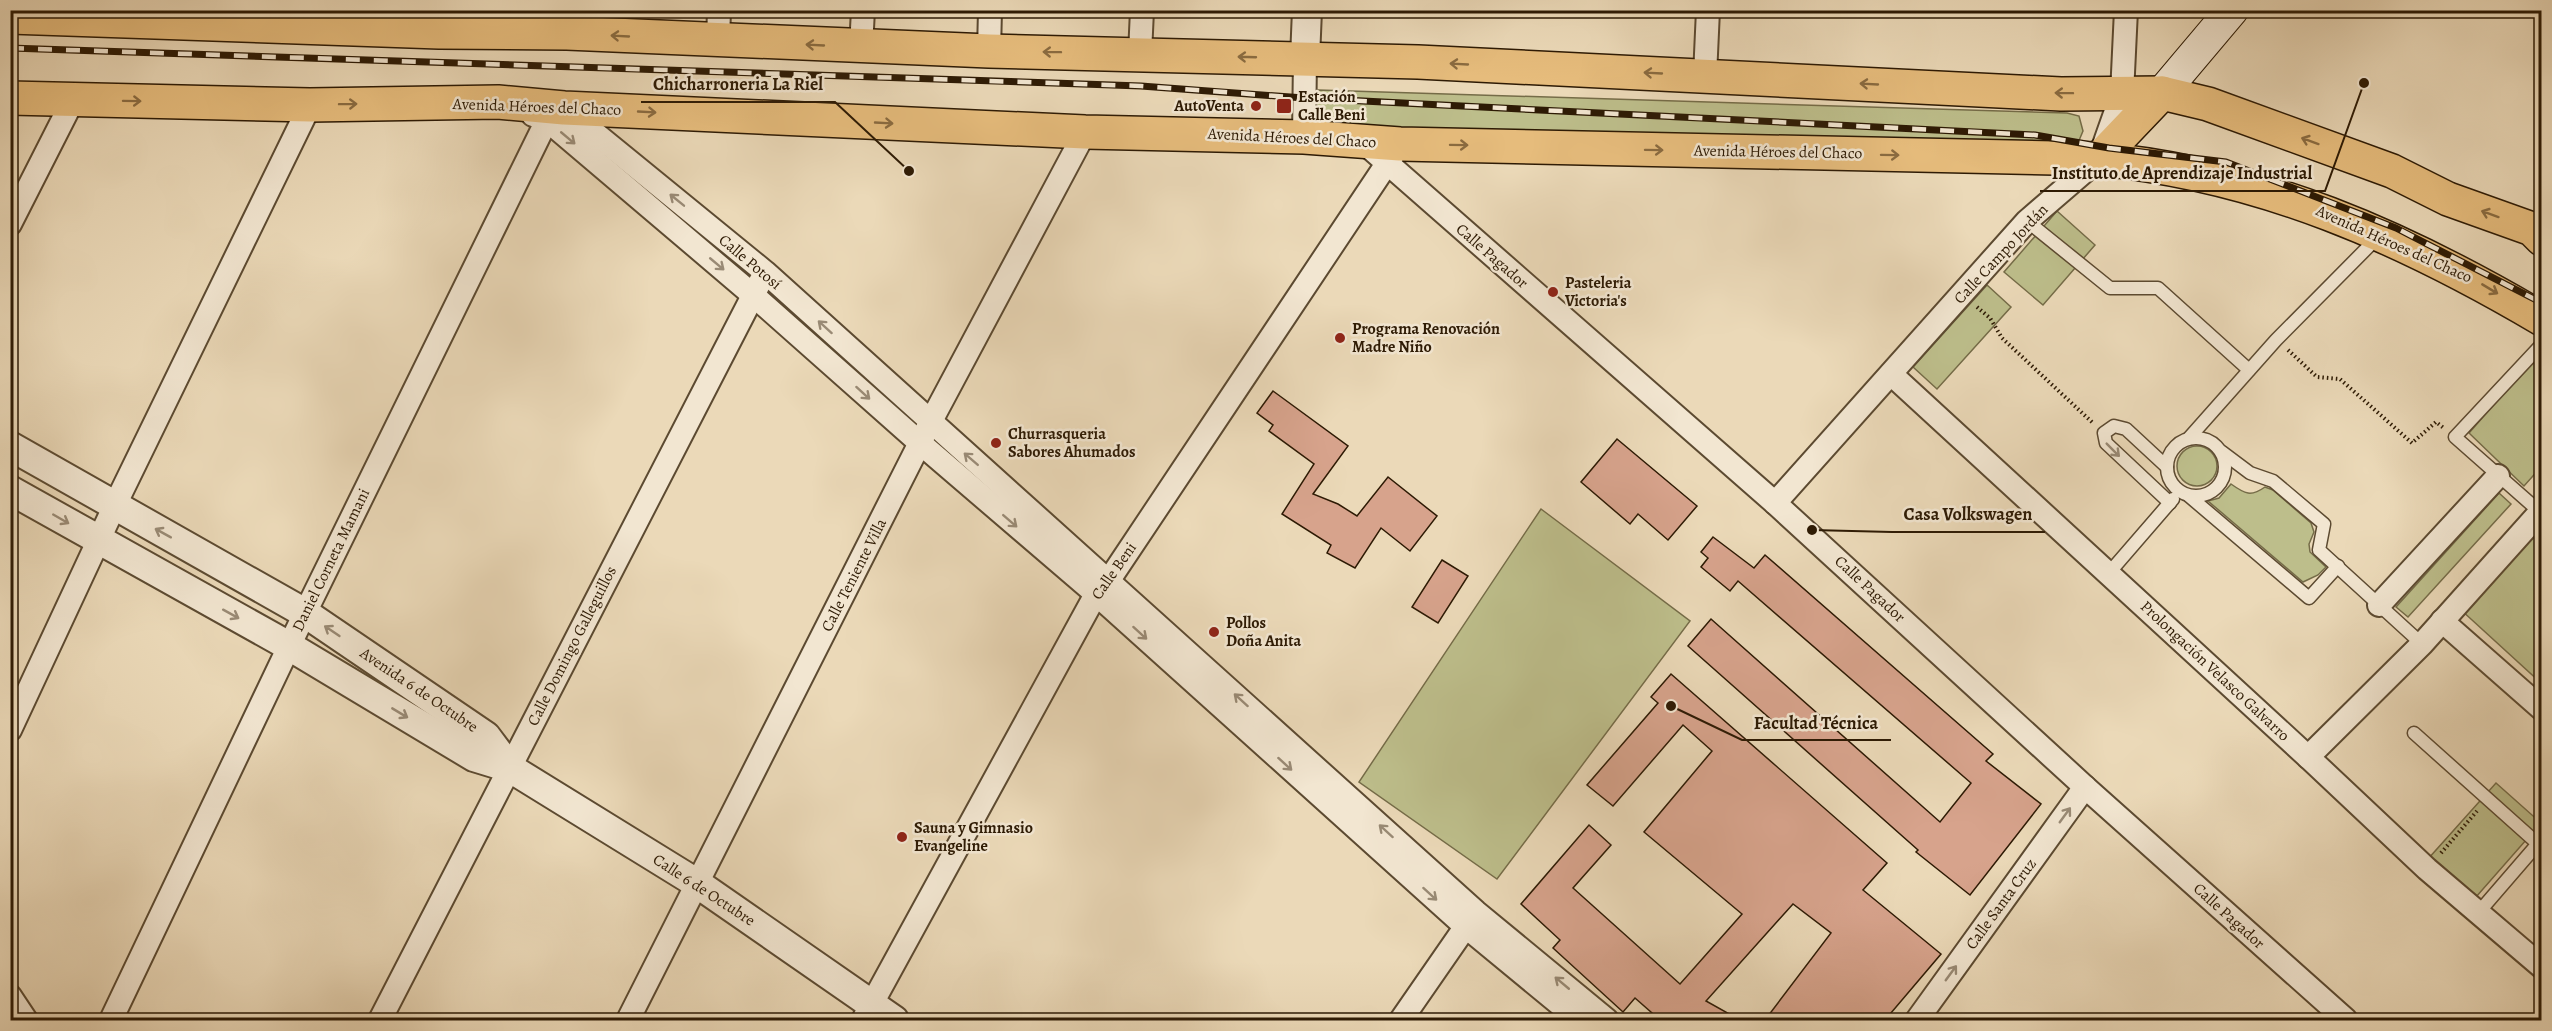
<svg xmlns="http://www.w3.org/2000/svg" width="2552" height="1031" font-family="Alegreya,serif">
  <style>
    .green { fill: #bdbe8b; stroke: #756c48; stroke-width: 1.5 }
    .building { fill: #d7a38c; stroke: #2d1a04; stroke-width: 1.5 }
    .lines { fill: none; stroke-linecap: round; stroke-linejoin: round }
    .service-casing { stroke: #5c4a31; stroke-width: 15 }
    .minor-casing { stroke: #5c4a31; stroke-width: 26 }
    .tertiary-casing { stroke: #5c4a31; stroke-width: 32 }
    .secondary-casing { stroke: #2d1a04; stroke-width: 34 }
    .primary-casing { stroke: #2d1a04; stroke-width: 36 }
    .path { stroke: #2d1a04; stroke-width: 4; stroke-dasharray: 1.5 3; stroke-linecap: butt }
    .service { stroke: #f2e6d1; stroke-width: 12 }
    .minor { stroke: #f2e6d1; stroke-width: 22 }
    .tertiary { stroke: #f2e6d1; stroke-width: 28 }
    .secondary { stroke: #f2e6d1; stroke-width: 32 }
    .primary { stroke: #e6bc7c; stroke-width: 33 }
    .rail-casing { stroke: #2d1a04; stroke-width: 7 }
    .rail { stroke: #f2e6d1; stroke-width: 4.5; stroke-dasharray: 14; stroke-linecap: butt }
    .oneway { stroke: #8a6b40 }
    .oneway2 { stroke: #998a75 }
    .poi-dot { fill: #8f2418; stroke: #f2e6d1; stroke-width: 2 }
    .labels { text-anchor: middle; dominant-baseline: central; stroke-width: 5; stroke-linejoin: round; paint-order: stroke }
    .poi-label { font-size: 16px; font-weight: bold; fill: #2d1a04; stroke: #f2e6d1; text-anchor: start }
    .street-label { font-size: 16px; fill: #2d1a04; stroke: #f2e6d1 }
    .leader { fill: none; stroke: #2d1a04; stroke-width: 2 }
    .callout-dot { fill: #2d1a04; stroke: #f2e6d1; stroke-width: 2 }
    .callout-label { font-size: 18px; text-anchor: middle; font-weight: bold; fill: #2d1a04; stroke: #f2e6d1; stroke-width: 5; stroke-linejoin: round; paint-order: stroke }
  </style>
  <rect width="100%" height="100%" fill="#ebd9b8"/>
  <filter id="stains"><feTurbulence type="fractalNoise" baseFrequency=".00333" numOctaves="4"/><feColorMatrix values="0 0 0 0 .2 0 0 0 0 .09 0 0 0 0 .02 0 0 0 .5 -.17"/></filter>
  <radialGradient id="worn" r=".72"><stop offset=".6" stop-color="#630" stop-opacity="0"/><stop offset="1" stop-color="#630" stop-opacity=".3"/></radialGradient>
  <g class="green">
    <polygon points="1318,90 2067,113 2079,116 2083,131 2075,150 2062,157 1312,124 1311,112"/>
    <polygon points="2057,211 2095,245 2043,305 2004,272"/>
    <polygon points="1987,285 2011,307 1937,389 1913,367"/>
    <polygon points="2539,353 2541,354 2541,467 2524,486 2469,433"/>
    <circle cx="2197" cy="466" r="20"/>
    <path d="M 2231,484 C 2245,494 2251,497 2265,487 L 2273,490 L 2311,523 L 2314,532 L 2309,544 L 2310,552 L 2326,567 L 2318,575 L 2303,582 L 2208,501 L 2219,498 Z"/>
    <polygon points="2499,493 2511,504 2408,617 2396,607"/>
    <polygon points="1541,509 1690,621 1497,879 1359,782"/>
    <polygon points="2541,518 2541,683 2460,609"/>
    <polygon points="2496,783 2541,823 2476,897 2428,859"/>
  </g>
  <g class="building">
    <polygon points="1273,391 1348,446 1313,494 1338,504 1357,516 1388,477 1437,516 1410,551 1381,528 1355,568 1327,553 1331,545 1282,514 1314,464 1269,431 1273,425 1257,413"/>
    <polygon points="1617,439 1697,506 1668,540 1638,514 1630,524 1581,482"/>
    <polygon points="1713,537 1754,568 1765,555 1993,754 1986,761 2041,804 1970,895 1916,852 1918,850 1688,646 1711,619 1940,822 1971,783 1738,581 1730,591 1701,567 1708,558 1701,552"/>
    <polygon points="1442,560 1468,576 1438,623 1412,607"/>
    <polygon points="1671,674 1887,863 1863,890 1941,954 1885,1020 1765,1020 1831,933 1793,904 1706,1001 1740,1020 1660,1020 1635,998 1623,1012 1553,948 1560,940 1521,904 1589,825 1611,845 1573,888 1680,984 1742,914 1644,832 1712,751 1683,725 1613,806 1587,785 1658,703 1651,697"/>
  </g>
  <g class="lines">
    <g class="service-casing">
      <g id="service">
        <polyline points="2027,221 2110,288 2158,288 2249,370"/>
        <circle cx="2196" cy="467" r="29"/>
        <polyline points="2189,438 2276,340 2379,236"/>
        <polyline points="2222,452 2250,473 2273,481 2324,524 2319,550 2422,644"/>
        <polyline points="2167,467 2126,429 2114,426 2104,433 2106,443 2170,503"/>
        <polyline points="2189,496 2309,598 2338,566"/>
        <polyline points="2540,512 2455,437 2542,344"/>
        <polyline points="2109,573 2173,499"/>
        <polyline points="2414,733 2537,843"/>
        <polyline points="2479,912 2542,839"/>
      </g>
    </g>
    <g class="minor-casing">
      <g id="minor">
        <polyline points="567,33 568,10"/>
        <polyline points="718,41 719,10"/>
        <polyline points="861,47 863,10"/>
        <polyline points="989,51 990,10"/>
        <polyline points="1140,54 1142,10"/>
        <polyline points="1705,76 1708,10"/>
        <polyline points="533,115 547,120 753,295 920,443 1096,594 1465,926 1579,1020"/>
        <polyline points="1304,137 1305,58"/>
        <polyline points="1361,140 1775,503 2085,787 2346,1020"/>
        <polyline points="10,224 73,100"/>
        <polyline points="1891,374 2308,757 2427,869 2542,967"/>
        <polyline points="1775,503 2027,221 2099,159 2122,94 2126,10"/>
        <polyline points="2379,605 2498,476"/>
        <polyline points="2442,621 2542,709"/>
        <polyline points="10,730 115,505 310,105"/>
        <polyline points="2308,757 2422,644 2542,510"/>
        <polyline points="10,996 26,1020"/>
        <polyline points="111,1020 305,613 547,120 564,108 765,272 1476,912 1607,1020"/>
        <polyline points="380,1020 760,282"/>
        <polyline points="628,1020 930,423 1085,132"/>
        <polyline points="863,1020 1096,594 1109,580 1394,153"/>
        <polyline points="1401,1020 1473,916"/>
        <polyline points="1917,1020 2085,787"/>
      </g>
    </g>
    <g class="tertiary-casing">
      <g id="tertiary">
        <polyline points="1305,58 1307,10"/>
        <polyline points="10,446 305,613 486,736 510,768"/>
        <polyline points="10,490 289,646 474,757 510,768 698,884 894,1020"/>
      </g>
    </g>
    <g class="secondary-casing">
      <polyline id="secondary" points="2162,93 2232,10"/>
    </g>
    <g class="primary-casing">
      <g id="primary">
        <polyline points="10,17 439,32 567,33 989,51 1418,62 2061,94 2162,93 2208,104 2392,171 2448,199 2532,229 2542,239"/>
        <path d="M 10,98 L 310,105 L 498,102 L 564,108 L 1085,132 L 1304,137 L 1400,144 L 2099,159 C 2261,174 2403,237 2542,319"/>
        <polyline points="2099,159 2162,93"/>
      </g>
    </g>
    <g class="path">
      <polyline points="1977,307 1990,318 2002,338 2094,424"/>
      <polyline points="2288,350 2317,377 2340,379 2412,443 2436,422 2445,429"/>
      <polyline points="2441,853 2477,811"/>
    </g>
    <use href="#service" class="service"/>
    <use href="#minor" class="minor"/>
    <use href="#tertiary" class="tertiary"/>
    <use href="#secondary" class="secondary"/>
    <use href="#primary" class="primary"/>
    <g class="rail-casing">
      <polyline id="rail" points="10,48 1141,86 1304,98 2035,135 2109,148 2226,162 2396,228 2542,303"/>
    </g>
    <use href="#rail" class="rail"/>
  </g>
  <defs><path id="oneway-shaft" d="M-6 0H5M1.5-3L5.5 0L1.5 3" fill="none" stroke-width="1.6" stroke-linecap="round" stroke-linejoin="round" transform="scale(1.5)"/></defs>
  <g class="oneway">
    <use href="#oneway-shaft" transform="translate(620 36) rotate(-177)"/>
    <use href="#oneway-shaft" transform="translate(815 45) rotate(-177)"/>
    <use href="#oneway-shaft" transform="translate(1052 52) rotate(-179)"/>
    <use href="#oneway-shaft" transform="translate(1247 57) rotate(-178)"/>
    <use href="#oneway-shaft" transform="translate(1459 64) rotate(-177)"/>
    <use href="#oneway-shaft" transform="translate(1653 73) rotate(-177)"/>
    <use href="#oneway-shaft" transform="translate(1869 84) rotate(-177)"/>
    <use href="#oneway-shaft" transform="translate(2064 93) rotate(-179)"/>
    <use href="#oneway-shaft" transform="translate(132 101) rotate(1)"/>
    <use href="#oneway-shaft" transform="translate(348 104) rotate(-1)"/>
    <use href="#oneway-shaft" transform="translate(647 112) rotate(3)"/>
    <use href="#oneway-shaft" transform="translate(884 123) rotate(3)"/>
    <use href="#oneway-shaft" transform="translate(2310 141) rotate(-160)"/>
    <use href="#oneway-shaft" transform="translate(1459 145) rotate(1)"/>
    <use href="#oneway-shaft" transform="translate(1654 150) rotate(1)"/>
    <use href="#oneway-shaft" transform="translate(1890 155) rotate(1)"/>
    <use href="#oneway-shaft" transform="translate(2490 214) rotate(-160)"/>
    <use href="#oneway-shaft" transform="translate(2490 289) rotate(31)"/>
  </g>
  <g class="oneway2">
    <use href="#oneway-shaft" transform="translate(568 138) rotate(40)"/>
    <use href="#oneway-shaft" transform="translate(677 200) rotate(-141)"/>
    <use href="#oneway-shaft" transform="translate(717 264) rotate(40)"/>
    <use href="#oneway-shaft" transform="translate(825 327) rotate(-138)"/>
    <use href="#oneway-shaft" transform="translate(863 393) rotate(42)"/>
    <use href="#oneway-shaft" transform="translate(2113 450) rotate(45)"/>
    <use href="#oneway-shaft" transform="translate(971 459) rotate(-139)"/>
    <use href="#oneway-shaft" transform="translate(61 519) rotate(30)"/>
    <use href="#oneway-shaft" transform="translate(1010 521) rotate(41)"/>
    <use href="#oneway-shaft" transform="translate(163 533) rotate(-151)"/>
    <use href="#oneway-shaft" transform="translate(231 614) rotate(29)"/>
    <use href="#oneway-shaft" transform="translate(332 631) rotate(-146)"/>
    <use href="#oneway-shaft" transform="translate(1140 633) rotate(42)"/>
    <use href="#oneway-shaft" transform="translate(1241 700) rotate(-138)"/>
    <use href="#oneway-shaft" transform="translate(400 713) rotate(31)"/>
    <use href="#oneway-shaft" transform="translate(1285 764) rotate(42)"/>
    <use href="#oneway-shaft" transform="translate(2065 815) rotate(-54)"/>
    <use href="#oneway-shaft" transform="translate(1386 831) rotate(-138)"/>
    <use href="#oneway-shaft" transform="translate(1430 894) rotate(42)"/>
    <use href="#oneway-shaft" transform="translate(1951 973) rotate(-54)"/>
    <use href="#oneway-shaft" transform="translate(1562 983) rotate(-140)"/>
  </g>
  <g class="poi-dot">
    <circle cx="1256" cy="106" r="6"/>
    <rect x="1276" y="98" width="16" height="16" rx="3"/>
    <circle cx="1553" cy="292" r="6"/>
    <circle cx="1340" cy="338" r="6"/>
    <circle cx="996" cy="443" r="6"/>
    <circle cx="1214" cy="632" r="6"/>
    <circle cx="902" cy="837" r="6"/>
  </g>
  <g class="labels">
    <g class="poi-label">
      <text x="1298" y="97">Estación<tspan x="1298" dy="18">Calle Beni</tspan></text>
      <text x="1244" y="106" text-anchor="end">AutoVenta</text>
      <text x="1565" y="283">Pasteleria<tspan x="1565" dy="18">Victoria's</tspan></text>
      <text x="1352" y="329">Programa Renovación<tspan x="1352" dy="18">Madre Niño</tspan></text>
      <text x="1008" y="434">Churrasqueria<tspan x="1008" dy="18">Sabores Ahumados</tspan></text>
      <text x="1226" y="623">Pollos<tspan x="1226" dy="18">Doña Anita</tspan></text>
      <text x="914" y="828">Sauna y Gimnasio<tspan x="914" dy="18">Evangeline</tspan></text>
    </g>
    <g class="street-label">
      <text transform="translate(537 107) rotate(2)">Avenida Héroes del Chaco</text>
      <text transform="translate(1292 138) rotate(3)">Avenida Héroes del Chaco</text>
      <text transform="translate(1778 152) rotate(1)">Avenida Héroes del Chaco</text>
      <text transform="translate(2394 244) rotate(24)">Avenida Héroes del Chaco</text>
      <text transform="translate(2001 254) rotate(-47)">Calle Campo Jordán</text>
      <text transform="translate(1492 256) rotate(41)">Calle Pagador</text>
      <text transform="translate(750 262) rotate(40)">Calle Potosí</text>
      <text transform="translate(331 560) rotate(-64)">Daniel Corneta Mamani</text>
      <text transform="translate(1114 571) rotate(-55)">Calle Beni</text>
      <text transform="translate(854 575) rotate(-63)">Calle Teniente Villa</text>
      <text transform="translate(1870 589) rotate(43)">Calle Pagador</text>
      <text transform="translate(572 646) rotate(-63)">Calle Domingo Galleguillos</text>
      <text transform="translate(2215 671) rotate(43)">Prolongación Velasco Galvarro</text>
      <text transform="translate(419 690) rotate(34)">Avenida 6 de Octubre</text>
      <text transform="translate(704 890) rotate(33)">Calle 6 de Octubre</text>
      <text transform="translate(2001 904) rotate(-54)">Calle Santa Cruz</text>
      <text transform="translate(2229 916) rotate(42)">Calle Pagador</text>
    </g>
  </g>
  <path class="leader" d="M909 171L835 102H641M2364 83L2325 191H2040M1812 530L1892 532H2045M1671 706L1742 740H1891"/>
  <g class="callout-dot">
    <circle cx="909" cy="171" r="6"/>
    <circle cx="2364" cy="83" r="6"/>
    <circle cx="1812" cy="530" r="6"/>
    <circle cx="1671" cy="706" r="6"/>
  </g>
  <g class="callout-label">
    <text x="738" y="90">Chicharroneria La Riel</text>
    <text x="2182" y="179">Instituto de Aprendizaje Industrial</text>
    <text x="1968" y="520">Casa Volkswagen</text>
    <text x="1816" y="729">Facultad Técnica</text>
  </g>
  <rect width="2552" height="1031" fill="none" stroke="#ebd9b8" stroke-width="36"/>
  <rect x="12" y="12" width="2528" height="1007" fill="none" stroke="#2d1a04" stroke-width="3"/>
  <rect x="18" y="18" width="2516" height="995" fill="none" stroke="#2d1a04" stroke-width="1.5"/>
  <rect width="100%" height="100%" filter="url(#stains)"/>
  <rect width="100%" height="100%" fill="url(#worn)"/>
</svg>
